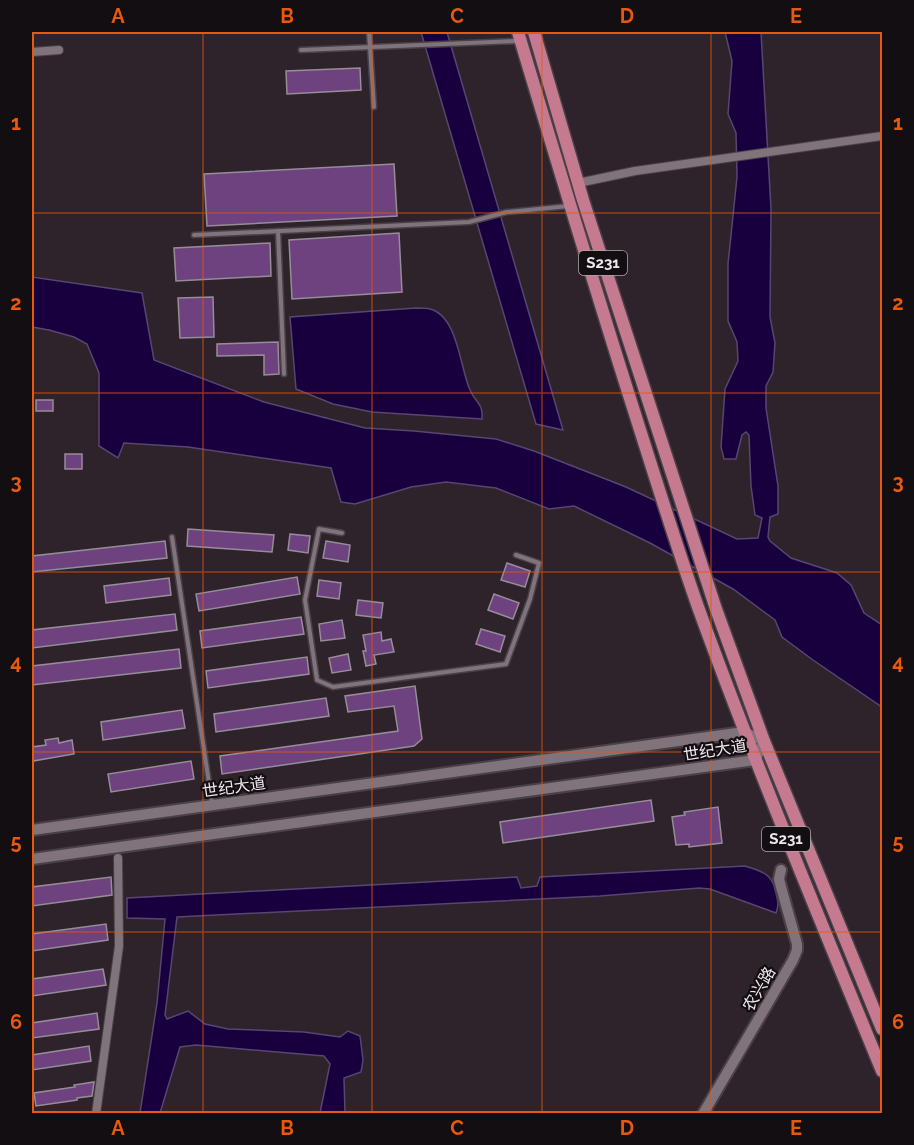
<svg xmlns="http://www.w3.org/2000/svg" width="914" height="1145" font-family="Raleway,'Noto Sans SC',sans-serif">
  <style>
    .water { fill: #17003d; stroke: #584571; stroke-width: 1.5 }
    .building { fill: #6d427f; stroke: #968d99; stroke-width: 1.5 }
    .lines { fill: none; stroke-linecap: round; stroke-linejoin: round }
    .lane-casing { stroke: #4a4147; stroke-width: 7 }
    .street-casing { stroke: #4a4147; stroke-width: 10 }
    .secondary-casing { stroke: #4a4147; stroke-width: 14 }
    .primary-casing { stroke: #4a4147; stroke-width: 15 }
    .lane { stroke: #80737b; stroke-width: 4 }
    .street { stroke: #80737b; stroke-width: 8 }
    .secondary { stroke: #80737b; stroke-width: 10 }
    .primary { stroke: #c57a90; stroke-width: 12 }
    .grid { fill: none; stroke: #e8590c; stroke-width: 1.5; stroke-opacity: 0.55 }
    .labels { text-anchor: middle; dominant-baseline: central; stroke-width: 4.5; stroke-linejoin: round; paint-order: stroke }
    .shield { fill: #130e12; stroke: #aca6aa; stroke-width: 1.5 }
    .shield-label { font-size: 15px; font-weight: bold; fill: #eee7eb }
    .street-label { font-size: 16px; fill: #eee7eb; stroke: #130e12 }
    .neatline { fill: none; stroke: #e8590c; stroke-width: 2 }
    .grid-label { font-size: 20px; text-anchor: middle; font-weight: bold; fill: #e8590c }
  </style>
  <rect width="100%" height="100%" fill="#2e232a"/>
  <g class="water">
    <polygon points="421,32 447,32 563,430 536,424"/>
    <polygon points="725,32 761,32 771,209 770,317 775,343 773,372 766,386 766,408 778,486 778,514 770,517 768,537 770,541 791,558 837,573 851,585 864,613 882,625 882,707 813,660 782,637 775,620 733,589 650,543 574,506 549,509 496,488 446,482 411,487 355,504 341,502 331,468 188,447 124,443 118,458 99,446 99,373 87,344 74,337 49,330 32,327 32,277 142,293 154,360 264,402 365,428 414,431 496,439 534,451 626,487 737,539 758,538 762,518 755,515 751,486 749,435 746,432 742,435 736,459 724,459 721,447 725,389 738,361 737,342 728,321 728,264 737,177 736,133 728,114 732,61"/>
    <path d="M 416,308 C 420,308 426,308 430,309 C 458,316 460,368 470,390 C 476,404 483,402 482,419 L 372,412 L 333,404 L 296,389 L 290,317 Z"/>
    <path d="M 745,866 C 763,872 772,873 776,893 C 778,901 779,905 776,913 L 710,889 L 699,888 L 600,896 L 177,917 L 165,1015 L 167,1019 L 188,1011 L 205,1024 L 228,1029 L 304,1032 L 340,1037 L 348,1031 L 360,1036 L 363,1060 L 361,1072 L 344,1078 L 345,1113 L 320,1113 L 330,1064 L 324,1056 L 196,1045 L 180,1047 L 160,1113 L 140,1113 L 157,1003 L 165,919 L 127,918 L 127,898 L 517,877 L 521,888 L 537,886 L 540,877 Z"/>
  </g>
  <g class="building">
    <polygon points="360,68 361,90 287,94 286,71"/>
    <polygon points="394,164 397,216 207,226 204,174"/>
    <polygon points="399,233 402,292 292,299 289,240"/>
    <polygon points="270,243 271,276 176,281 174,248"/>
    <polygon points="213,297 214,337 180,338 178,298"/>
    <polygon points="278,342 279,374 264,375 264,355 217,356 217,344"/>
    <rect x="36" y="400" width="17" height="11"/>
    <rect x="65" y="454" width="17" height="15"/>
    <polygon points="188,529 274,535 272,552 187,546"/>
    <polygon points="290,534 310,536 308,553 288,550"/>
    <polygon points="165,541 167,558 32,572 32,556"/>
    <polygon points="326,541 350,545 348,562 323,558"/>
    <polygon points="507,563 530,571 525,587 501,580"/>
    <polygon points="297,577 300,594 199,611 196,594"/>
    <polygon points="169,578 171,595 106,603 104,586"/>
    <polygon points="319,580 341,583 339,599 317,596"/>
    <polygon points="494,594 519,603 513,619 488,610"/>
    <polygon points="358,600 383,603 381,618 356,615"/>
    <polygon points="175,614 177,630 32,648 32,630"/>
    <polygon points="301,617 304,634 202,648 200,631"/>
    <polygon points="342,620 345,638 321,641 319,624"/>
    <polygon points="481,629 505,636 500,652 476,644"/>
    <polygon points="381,632 382,641 391,639 394,652 374,655 376,664 366,666 363,651 366,651 363,635"/>
    <polygon points="179,649 181,668 32,685 32,666"/>
    <polygon points="348,654 351,670 332,673 329,658"/>
    <polygon points="307,657 309,674 208,688 206,671"/>
    <polygon points="415,686 422,739 414,746 222,774 220,756 398,731 394,706 348,712 345,696"/>
    <polygon points="326,698 329,716 216,732 214,714"/>
    <polygon points="182,710 185,728 103,740 101,722"/>
    <polygon points="58,738 59,743 72,740 74,754 33,761 32,747 46,745 45,740"/>
    <polygon points="191,761 194,779 111,792 108,774"/>
    <polygon points="651,800 654,821 503,843 500,822"/>
    <polygon points="718,807 722,843 689,847 689,844 676,845 672,817 685,815 684,812"/>
    <polygon points="111,877 112,895 32,906 32,887"/>
    <polygon points="106,924 108,940 32,951 32,934"/>
    <polygon points="103,969 106,985 32,996 32,979"/>
    <polygon points="97,1013 99,1029 32,1038 32,1023"/>
    <polygon points="89,1046 91,1061 32,1070 32,1055"/>
    <polygon points="94,1082 92,1096 77,1098 77,1100 36,1106 34,1093 75,1087 74,1085"/>
  </g>
  <g class="lines">
    <g class="lane-casing">
      <g id="lane">
        <polyline points="369,32 374,107"/>
        <polyline points="301,50 517,41"/>
        <polyline points="278,231 284,374"/>
        <polyline points="194,235 469,222 507,212 569,206"/>
        <polyline points="342,533 319,529 305,600 317,680 333,687 506,664 530,599 539,563 516,555"/>
        <polyline points="172,537 212,803"/>
      </g>
    </g>
    <g class="street-casing">
      <g id="street">
        <polyline points="32,52 59,50"/>
        <polyline points="578,183 635,171 882,136"/>
        <polyline points="96,1114 119,946 118,858"/>
      </g>
    </g>
    <g class="secondary-casing">
      <g id="secondary">
        <polyline points="32,830 744,732 764,741 755,760 32,859"/>
        <polyline points="703,1114 793,960 797,950 797,944 781,887 779,879 781,870"/>
      </g>
    </g>
    <g class="primary-casing">
      <g id="primary">
        <path d="M 518,32 C 554,152 590,272 628,392 C 651,464 673,536 698,607 C 755,764 819,917 882,1071"/>
        <polyline points="534,32 583,200 716,609 764,741 882,1029"/>
      </g>
    </g>
    <use href="#lane" class="lane"/>
    <use href="#street" class="street"/>
    <use href="#secondary" class="secondary"/>
    <use href="#primary" class="primary"/>
  </g>
  <path class="grid" d="M 203,32 L 203,1114M 372,32 L 372,1114M 542,32 L 542,1114M 711,32 L 711,1114M 32,213 L 882,213M 32,393 L 882,393M 32,572 L 882,572M 32,752 L 882,752M 32,932 L 882,932"/>
  <g class="labels">
    <g class="shield">
      <rect x="579" y="251" width="48" height="24" rx="4.5"/>
      <rect x="762" y="827" width="48" height="24" rx="4.5"/>
    </g>
    <g class="shield-label">
      <text x="603" y="263">S231</text>
      <text x="786" y="839">S231</text>
    </g>
    <g class="street-label">
      <text transform="translate(715 750) rotate(-9)">世纪大道</text>
      <text transform="translate(234 787) rotate(-8)">世纪大道</text>
      <text transform="translate(759 989) rotate(-60)">农兴路</text>
    </g>
  </g>
  <rect width="914" height="1145" fill="none" stroke="#130e12" stroke-width="66"/>
  <rect x="33" y="33" width="848" height="1079" class="neatline"/>
  <g class="grid-label">
    <text x="118" y="23">A</text>
    <text x="287" y="23">B</text>
    <text x="457" y="23">C</text>
    <text x="627" y="23">D</text>
    <text x="796" y="23">E</text>
    <text x="16" y="130">1</text>
    <text x="898" y="130">1</text>
    <text x="16" y="310">2</text>
    <text x="898" y="310">2</text>
    <text x="16" y="489">3</text>
    <text x="898" y="489">3</text>
    <text x="16" y="669">4</text>
    <text x="898" y="669">4</text>
    <text x="16" y="849">5</text>
    <text x="898" y="849">5</text>
    <text x="16" y="1029">6</text>
    <text x="898" y="1029">6</text>
    <text x="118" y="1135">A</text>
    <text x="287" y="1135">B</text>
    <text x="457" y="1135">C</text>
    <text x="627" y="1135">D</text>
    <text x="796" y="1135">E</text>
  </g>
</svg>
